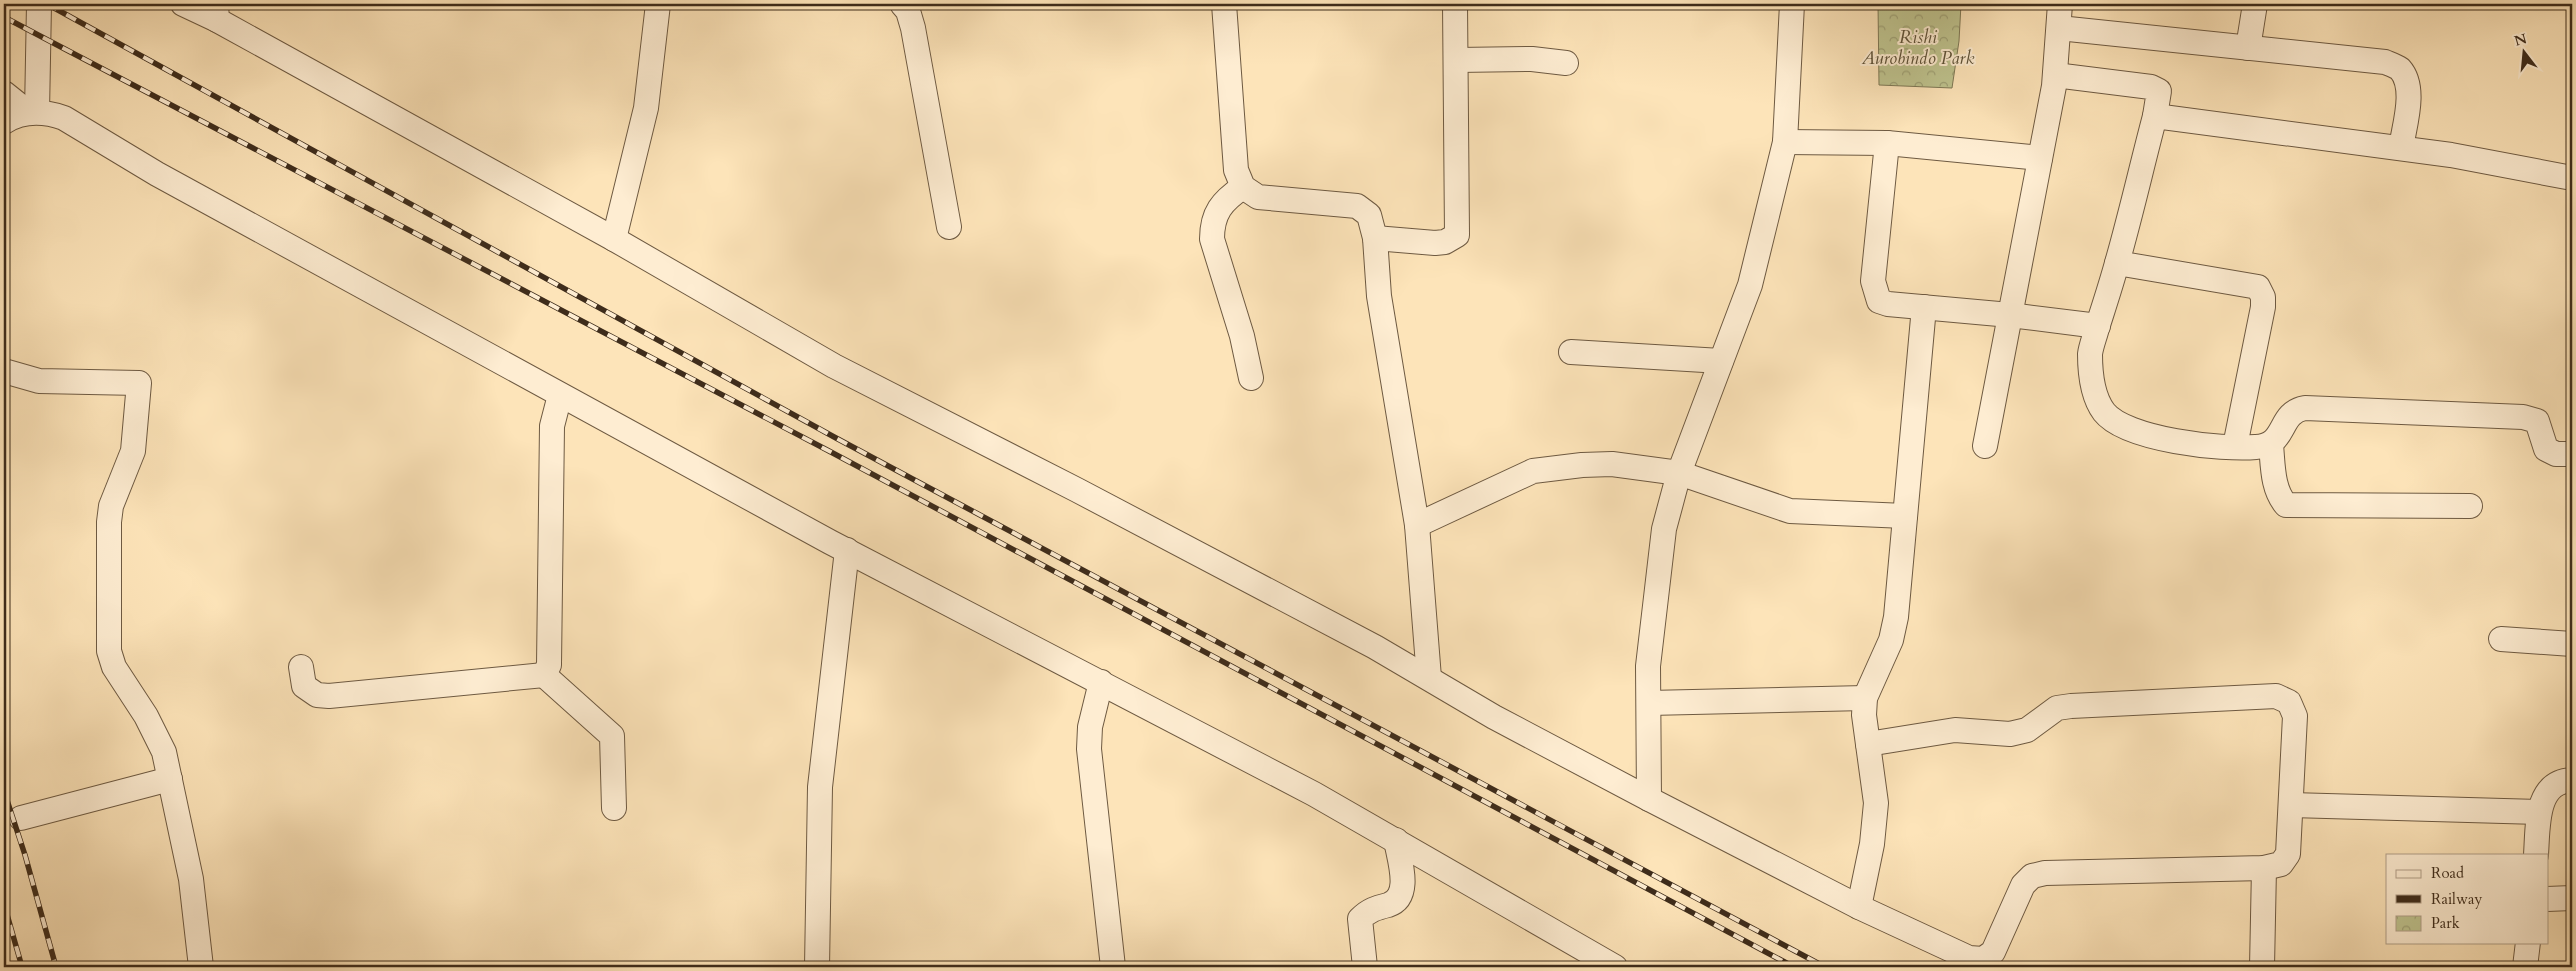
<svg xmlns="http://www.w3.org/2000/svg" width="2576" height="971" font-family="Cardo,serif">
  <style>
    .park { fill: url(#park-crowns); stroke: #7e7855 }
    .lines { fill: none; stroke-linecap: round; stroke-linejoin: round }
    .street-casing { stroke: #6e5a42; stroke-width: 26 }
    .street { stroke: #feedd2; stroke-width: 24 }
    .rail-casing { stroke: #3e2c1b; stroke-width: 5.5 }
    .rail { stroke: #feedd2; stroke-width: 4; stroke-dasharray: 11; stroke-linecap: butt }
    .labels { text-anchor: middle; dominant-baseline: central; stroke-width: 4; stroke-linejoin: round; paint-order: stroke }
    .park-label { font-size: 18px; font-style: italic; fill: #5e5238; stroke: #feedd2 }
  </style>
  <defs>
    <pattern id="park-crowns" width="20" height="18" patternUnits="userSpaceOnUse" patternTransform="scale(1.25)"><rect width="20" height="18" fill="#bfc48f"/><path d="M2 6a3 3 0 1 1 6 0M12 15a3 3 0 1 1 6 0" fill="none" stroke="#9d9f74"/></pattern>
  </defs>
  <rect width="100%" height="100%" fill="#fde4b9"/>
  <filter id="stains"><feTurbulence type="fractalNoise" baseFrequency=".004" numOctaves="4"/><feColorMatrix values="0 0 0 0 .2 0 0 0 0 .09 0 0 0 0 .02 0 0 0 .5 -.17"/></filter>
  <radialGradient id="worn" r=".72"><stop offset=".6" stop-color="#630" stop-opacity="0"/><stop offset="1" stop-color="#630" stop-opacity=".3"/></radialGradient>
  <polygon class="park" points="1878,4 1961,4 1959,41 1952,88 1879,85"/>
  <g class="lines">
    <g class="street-casing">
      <g id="street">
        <polyline points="183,4 217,20"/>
        <polyline points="216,4 217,20 614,239 834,366 1077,490 1375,647 1494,717 1649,799 1859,907 1969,958 1983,959 1993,952 2023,885 2032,876 2045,873 2264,868 2281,864 2288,854 2295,716 2289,702 2276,696 2071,706 2057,708 2027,730 2010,734 1955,730 1868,744"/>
        <polyline points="902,4 908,11 913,28 949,227"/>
        <polyline points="1224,4 1236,170 1243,187 1258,197 1357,206 1369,215 1375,238 1379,296 1417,525 1429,678"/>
        <path d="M 2059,28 L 2385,62 C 2390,64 2396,66 2400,69 C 2417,88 2404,126 2401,148"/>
        <polyline points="2248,48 2255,4"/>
        <polyline points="1457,60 1532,59 1566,63"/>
        <polyline points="2055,75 2151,87 2159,91 2155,116"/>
        <polyline points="4,93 29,113"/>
        <polyline points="37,112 39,4"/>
        <path d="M 4,122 C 23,110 44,111 64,118 L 157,174 L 830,542 L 1314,794 L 1615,967"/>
        <polyline points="1785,142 1887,143 2040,158"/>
        <polyline points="1887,143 1873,281 1879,301 1888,304 2010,315 2098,326"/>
        <path d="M 2572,178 L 2451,155 L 2155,116 C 2142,165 2131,214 2117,263 C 2111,285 2104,306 2097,328 C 2095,336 2091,346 2090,354 C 2090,373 2092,396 2104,412 C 2126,440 2222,450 2256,447 C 2288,445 2277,413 2305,408 L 2523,417 L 2537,421 L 2546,449 L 2556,454 L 2572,454"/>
        <path d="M 1243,187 C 1222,201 1212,213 1212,239 L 1242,336 L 1251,378"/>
        <polyline points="1375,238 1435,243 1445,242 1457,235 1455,4"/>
        <polyline points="614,239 646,108 658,4"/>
        <polyline points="2117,263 2258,287 2263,297 2263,307 2235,446"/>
        <polyline points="1571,352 1721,361"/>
        <polyline points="4,371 39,381 139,383 133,451 111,506 109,522 109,651 114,667 146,716 164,752 191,879 201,967"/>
        <path d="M 2271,445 C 2273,465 2272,489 2286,505 L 2470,506"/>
        <polyline points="1985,446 2054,86 2060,4"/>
        <polyline points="1417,525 1533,471 1582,465 1612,464 1679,473 1790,511 1905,516"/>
        <polyline points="2501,639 2572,644"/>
        <polyline points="301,667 304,686 317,695 329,696 544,675 549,665 552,426 560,395"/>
        <polyline points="544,675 612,736 614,808"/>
        <polyline points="1101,682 1090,727 1089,749 1113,967"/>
        <polyline points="1649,703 1865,698"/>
        <polyline points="1649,799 1648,666 1664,529 1679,473 1750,285 1785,142 1792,4"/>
        <polyline points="2291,805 2539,812"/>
        <polyline points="21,818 170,779"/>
        <path d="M 2536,855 C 2538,826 2535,782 2572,780"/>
        <polyline points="2547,899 2572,898"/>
        <polyline points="1859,907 1872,844 1876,803 1864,715 1865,698 1891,640 1896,617 1924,307"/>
        <polyline points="817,967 820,787 847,550"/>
        <path d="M 1365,967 L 1360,919 C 1369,910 1376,908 1388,905 C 1413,897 1399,859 1396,840"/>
        <polyline points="2262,967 2264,868"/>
        <polyline points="2525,967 2528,942"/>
      </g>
    </g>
    <use href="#street" class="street"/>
    <g class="rail-casing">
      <g id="rail">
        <polyline points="47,4 836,438 1825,967"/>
        <polyline points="4,17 829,451 1794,967"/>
        <polyline points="4,791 25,855 56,967"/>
        <polyline points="4,904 22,967"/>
      </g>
    </g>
    <use href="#rail" class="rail"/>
  </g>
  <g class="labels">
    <g class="park-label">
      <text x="1918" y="37">Rishi<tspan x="1918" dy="21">Aurobindo Park</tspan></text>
    </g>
  </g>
  <rect width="2576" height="971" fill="none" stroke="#fde4b9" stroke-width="20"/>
  <rect x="5" y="5" width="2566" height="961" fill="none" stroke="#3e2c1b" stroke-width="2.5"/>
  <rect x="10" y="10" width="2556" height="951" fill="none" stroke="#3e2c1b"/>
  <rect x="2386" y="854" width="162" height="90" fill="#feedd2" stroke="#b1a089"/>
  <rect x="2396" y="870" width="25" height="8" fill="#feedd2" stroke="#b1a089"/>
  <text x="2431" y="878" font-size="15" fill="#3e2c1b">Road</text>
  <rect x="2396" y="895" width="25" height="8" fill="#3e2c1b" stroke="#b1a089"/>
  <text x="2431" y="904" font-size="15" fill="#3e2c1b">Railway</text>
  <rect x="2396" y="916" width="25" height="15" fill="url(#park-crowns)" stroke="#b1a089"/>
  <text x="2431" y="928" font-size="15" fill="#3e2c1b">Park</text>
  <g transform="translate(2524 52) rotate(344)" stroke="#feedd2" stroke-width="4" paint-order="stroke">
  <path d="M0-4L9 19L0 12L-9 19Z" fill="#3e2c1b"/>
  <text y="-8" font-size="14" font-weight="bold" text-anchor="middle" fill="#3e2c1b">N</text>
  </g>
  <rect width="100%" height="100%" filter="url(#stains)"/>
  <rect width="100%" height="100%" fill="url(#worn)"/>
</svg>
